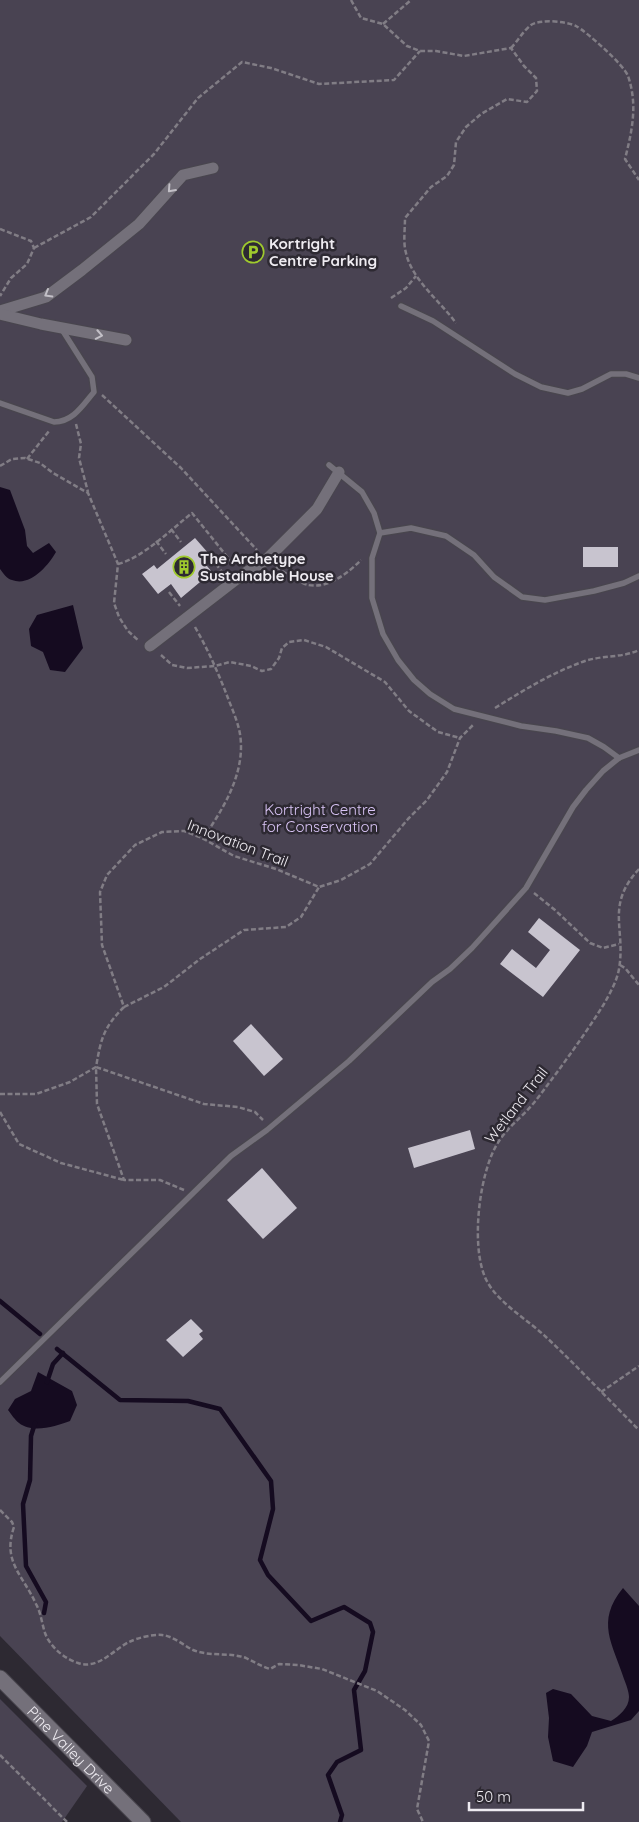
<svg xmlns="http://www.w3.org/2000/svg" width="639" height="1822" font-family="Quicksand,sans-serif">
  <style>
    .green { fill: #494352 }
    .water { fill: #150b20 }
    .lines { fill: none; stroke-linecap: round; stroke-linejoin: round }
    .stream { stroke: #150b20; stroke-width: 4.5 }
    .building { fill: #c8c4cf }
    .lane-casing { stroke: #49464e; stroke-width: 8 }
    .street-casing { stroke: #49464e; stroke-width: 13 }
    .secondary-casing { stroke: #49464e; stroke-width: 17 }
    .path { stroke: #817d85; stroke-width: 2.5; stroke-dasharray: 5 2.5; stroke-linecap: butt }
    .lane { stroke: #74707a; stroke-width: 5.5 }
    .street { stroke: #74707a; stroke-width: 11 }
    .secondary { stroke: #74707a; stroke-width: 15 }
    .oneway { stroke: #c3c0c7 }
    .labels { text-anchor: middle; dominant-baseline: central; stroke-width: 5; stroke-linejoin: round; paint-order: stroke }
    .poi-label { font-size: 15px; font-weight: bold; fill: #eeebf1; stroke: #2d2932; text-anchor: start }
    .park-label { font-size: 15px; fill: #dac5f7; stroke: #2d2932 }
    .street-label { font-size: 15px; fill: #eeebf1; stroke: #2d2932 }
  </style>
  <rect width="100%" height="100%" fill="#2d2932"/>
  <g class="green">
    <polygon points="0,0 639,0 639,1822 181,1822 0,1636"/>
    <polygon points="0,1699 87,1786 62,1822 0,1822"/>
  </g>
  <g class="water">
    <path d="M 0,487 L 10,490 L 25,530 L 27,546 L 33,553 L 49,543 L 56,552 C 48,566 30,587 12,580 C 7,579 3,573 0,569 Z"/>
    <polygon points="73,605 83,648 65,672 50,670 43,652 31,646 29,629 37,615"/>
    <path d="M 38,1372 L 72,1391 L 77,1405 L 70,1421 C 56,1426 33,1434 19,1423 C 15,1420 11,1414 8,1410 L 15,1399 L 31,1391 Z"/>
    <path d="M 623,1588 L 639,1606 L 639,1711 L 631,1720 L 592,1732 L 587,1746 L 573,1767 L 553,1761 L 548,1737 L 549,1718 L 546,1693 L 553,1689 L 571,1694 L 592,1716 L 611,1721 C 619,1716 629,1708 629,1697 C 629,1692 626,1684 624,1679 C 613,1644 595,1622 623,1588 Z"/>
  </g>
  <g class="lines">
    <g class="stream">
      <polyline points="0,1301 40,1334"/>
      <polyline points="57,1349 120,1400 188,1401 220,1409 271,1481 273,1509 260,1560 268,1575 311,1621 344,1607 370,1623 373,1632 365,1671 354,1690 361,1750 337,1762 328,1775 342,1815 340,1822"/>
      <polyline points="47,1382 53,1364 63,1353"/>
      <polyline points="35,1423 31,1436 30,1480 23,1504 26,1566 46,1602 44,1613"/>
    </g>
  </g>
  <g class="building">
    <polygon points="195,538 209,554 202,560 212,572 181,598 171,584 158,594 142,574 154,565 157,569"/>
    <rect x="583" y="547" width="35" height="20"/>
    <polygon points="539,918 580,950 543,997 500,964 512,949 536,968 550,950 528,932"/>
    <polygon points="251,1024 283,1059 264,1076 233,1041"/>
    <polygon points="470,1130 475,1149 414,1168 408,1148"/>
    <polygon points="262,1168 297,1208 263,1239 227,1200"/>
    <polygon points="191,1319 203,1331 199,1334 203,1339 183,1357 166,1340"/>
  </g>
  <g class="lines">
    <g class="lane-casing">
      <g id="lane">
        <polyline points="401,306 433,321 515,374 541,387 568,393 582,389 611,374 626,374 639,378"/>
        <path d="M 0,403 L 54,422 C 73,422 83,405 94,392 L 92,377 L 61,328"/>
        <polyline points="329,465 362,492 374,513 380,533 372,558 372,598 383,634 398,660 414,680 430,694 454,709 521,726 556,731 588,738 604,747 619,758"/>
        <polyline points="380,533 411,528 446,536 474,555 494,577 522,597 545,600 594,591 624,583 639,576"/>
        <polyline points="0,1382 231,1156 267,1130 349,1061 432,982 450,969 472,948 526,888 573,807 586,790 603,771 619,758 639,750"/>
      </g>
    </g>
    <g class="street-casing">
      <g id="street">
        <polyline points="0,311 46,297 82,270 139,224 183,175 213,168"/>
        <polyline points="0,314 41,324 126,340"/>
        <polyline points="150,646 242,575 266,560 317,509 339,472"/>
      </g>
    </g>
    <g class="secondary-casing">
      <g id="secondary">
        <path id="s1" d="M 0,1678 L 143,1822"/>
      </g>
    </g>
    <g class="path">
      <path d="M 351,0 L 361,18 L 383,24 L 407,46 L 420,51 L 436,51 L 464,56 L 511,48 L 524,66 L 536,78 L 537,91 L 527,102 L 507,99 L 481,114 L 466,127 L 456,142 L 454,165 L 447,176 L 431,187 L 405,218 C 405,229 403,243 406,253 C 412,280 440,301 456,323"/>
      <polyline points="383,24 411,0"/>
      <path d="M 511,48 C 517,42 524,30 531,25 C 540,19 566,21 576,26 C 587,32 624,65 628,76 C 638,105 632,131 625,159 L 639,180"/>
      <polyline points="0,229 31,241 34,248 27,264 11,278 0,296"/>
      <polyline points="34,248 91,217 154,154 198,98 242,62 271,68 319,84 394,80 420,51"/>
      <polyline points="391,298 406,288 416,276"/>
      <polyline points="102,395 181,468 257,550"/>
      <polyline points="76,424 81,444 79,458 88,492"/>
      <polyline points="27,459 49,431"/>
      <polyline points="0,466 12,459 25,458 40,463 53,473 88,493 118,564 114,603 119,617 128,631 139,641"/>
      <polyline points="171,529 181,542"/>
      <polyline points="156,541 166,554"/>
      <polyline points="211,558 223,573"/>
      <path d="M 118,564 C 142,558 172,529 192,513 L 233,564"/>
      <path d="M 276,567 C 284,572 300,583 308,585 C 328,589 348,573 361,560"/>
      <polyline points="169,592 180,606"/>
      <path d="M 195,627 C 207,648 217,670 226,693 C 230,704 236,717 239,729 C 248,768 225,807 203,838"/>
      <polyline points="161,655 172,665 187,668 215,666 230,662 251,666 262,671 271,669 279,658 282,648 289,642 304,640 326,647 385,682 409,711 438,732 460,738"/>
      <path d="M 495,708 C 524,690 553,672 585,661 C 603,655 622,658 639,650"/>
      <path d="M 639,869 C 605,906 626,928 619,969 C 617,981 610,993 604,1004 C 589,1028 572,1052 555,1075 C 547,1085 540,1096 532,1105 C 521,1118 508,1127 499,1141 C 479,1170 469,1252 488,1283 C 500,1304 528,1320 546,1337 C 578,1367 608,1399 639,1430"/>
      <polyline points="534,893 555,910 590,943 603,948 619,944"/>
      <polyline points="620,965 625,968 639,985"/>
      <polyline points="124,1007 164,987 200,959 244,930 286,927 301,917 319,887"/>
      <path d="M 0,1094 L 36,1094 L 70,1082 L 96,1067 C 101,1039 103,1028 124,1007 L 102,945 L 100,892 L 107,875 L 135,845 L 162,832 L 184,831 L 202,838 L 234,856 L 276,869 L 319,887 L 341,880 L 370,864 L 408,819 L 427,800 L 447,772 L 460,738 L 473,725"/>
      <polyline points="0,1112 19,1144 61,1163 124,1180"/>
      <polyline points="184,1190 160,1180 124,1180 97,1104 96,1067 204,1104 238,1107 255,1112 263,1120"/>
      <polyline points="601,1392 639,1366"/>
      <path d="M 0,1510 L 12,1522 L 14,1527 C 2,1562 23,1575 36,1604 C 41,1613 42,1624 45,1633 C 50,1647 65,1659 78,1663 C 98,1670 113,1650 129,1642 C 137,1638 153,1634 162,1635 C 173,1636 183,1645 193,1650 C 210,1657 230,1652 246,1658 C 254,1662 261,1666 270,1669 L 279,1664 L 298,1665 L 322,1669 L 377,1691 L 405,1710 L 421,1725 L 429,1741 L 417,1809 L 423,1822"/>
      <polyline points="0,1755 67,1822"/>
    </g>
    <use href="#lane" class="lane"/>
    <use href="#street" class="street"/>
    <use href="#secondary" class="secondary"/>
  </g>
  <defs><path id="oneway-chevron" d="M-2-3.5L2.5 0L-2 3.5" fill="none" stroke-width="1.6" stroke-linecap="round" stroke-linejoin="round" transform="scale(1.25)"/></defs>
  <g class="oneway">
    <use href="#oneway-chevron" transform="translate(171 189) rotate(132)"/>
    <use href="#oneway-chevron" transform="translate(48 294) rotate(150)"/>
    <use href="#oneway-chevron" transform="translate(99 335) rotate(11)"/>
  </g>
  <defs>
    <g id="parking-ring" transform="scale(1.125)"><circle r="9.5" fill="#2d2932" stroke="#9fca2d" stroke-width="1.5"/><path d="M-3.5-5.5H1a3.5 3.5 0 0 1 0 7H-1V5.5H-3.5ZM-1-3.4V-.6H.8a1.4 1.4 0 0 0 0-2.8Z" fill="#9fca2d"/></g>
    <g id="building-ring" transform="scale(1.125)"><circle r="9.5" fill="#2d2932" stroke="#9fca2d" stroke-width="1.5"/><path d="M-4-6H4V6H1V3H-1V6H-4ZM-2.5-4.3h1.7v1.8h-1.7ZM.8-4.3h1.7v1.8H.8ZM-2.5-1h1.7V.8h-1.7ZM.8-1h1.7V.8H.8Z" fill="#9fca2d"/></g>
  </defs>
  <g fill-rule="evenodd">
    <use href="#parking-ring" x="253" y="252"/>
    <use href="#building-ring" x="184" y="567"/>
  </g>
  <g class="labels">
    <g class="poi-label">
      <text x="269" y="243">Kortright<tspan x="269" dy="17">Centre Parking</tspan></text>
      <text x="200" y="558">The Archetype<tspan x="200" dy="17">Sustainable House</tspan></text>
    </g>
    <g class="park-label">
      <text x="320" y="809">Kortright Centre<tspan x="320" dy="17">for Conservation</tspan></text>
    </g>
    <g class="street-label">
      <text transform="translate(238 843) rotate(21)">Innovation Trail</text>
      <text transform="translate(516 1105) rotate(-52)">Wetland Trail</text>
      <text stroke="none"><textPath href="#s1" startOffset="101">Pine Valley Drive</textPath></text>
    </g>
  </g>
  <path d="M469 1802v8h114v-8" fill="none" stroke="#eeebf1" stroke-width="2.5"/>
  <text x="476" y="1802" font-size="15" fill="#eeebf1" stroke="#2d2932" stroke-width="4" paint-order="stroke">50 m</text>
</svg>
